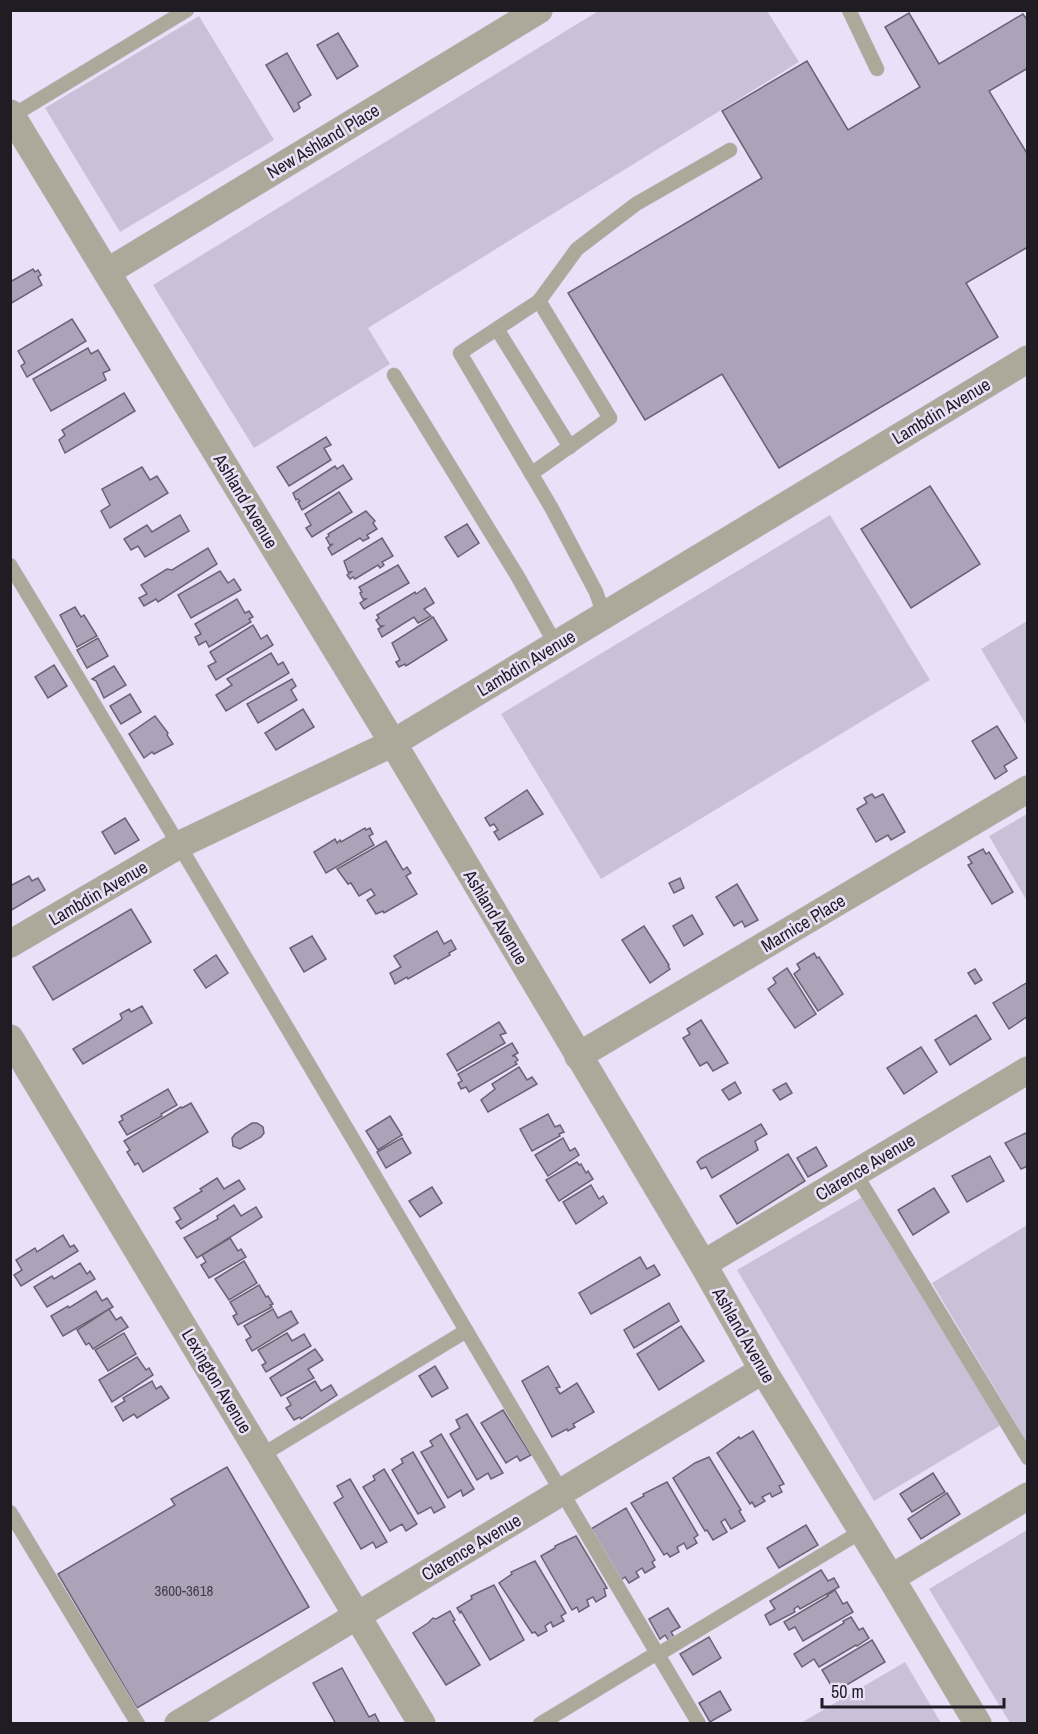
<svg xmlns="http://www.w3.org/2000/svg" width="1038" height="1734" font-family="'Archivo Narrow',sans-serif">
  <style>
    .green { fill: #cac1d9 }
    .building { fill: #aca3b9; stroke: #6a6275; stroke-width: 1.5 }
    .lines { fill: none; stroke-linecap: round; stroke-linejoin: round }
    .service-casing { stroke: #c5bed2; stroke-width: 15 }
    .minor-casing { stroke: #c5bed2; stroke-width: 28 }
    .service { stroke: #aca99a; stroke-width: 14 }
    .minor { stroke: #aca99a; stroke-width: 27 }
    .labels { text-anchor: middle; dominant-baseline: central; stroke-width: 5; stroke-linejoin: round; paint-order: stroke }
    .number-label { font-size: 15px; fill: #423e49 }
    .street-label { font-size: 18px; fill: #1f1c24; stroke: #eae1f8 }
  </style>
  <rect width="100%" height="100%" fill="#eae1f8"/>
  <g class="green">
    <polygon points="600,10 767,11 799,62 368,328 390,364 254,448 153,285"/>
    <polygon points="199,16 274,140 120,232 45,108"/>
    <polygon points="830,515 930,680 601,879 501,714"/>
    <polygon points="1027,621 1027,726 981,649"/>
    <polygon points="1027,814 1027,901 989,836"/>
    <polygon points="864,1196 1001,1425 874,1501 737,1270"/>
    <polygon points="1027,1225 1027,1442 932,1283"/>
    <polygon points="1027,1530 1027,1723 1010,1723 929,1589"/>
    <polygon points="905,1662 941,1723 801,1723"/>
  </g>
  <g class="building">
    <polygon points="909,13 939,64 1023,14 1028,21 1028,68 989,91 1028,155 1028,247 966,283 998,337 779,468 722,374 645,420 568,293 762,178 722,111 807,61 848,130 920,87 885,27"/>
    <polygon points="338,33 358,66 337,79 317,45"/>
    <polygon points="287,53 311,95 298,103 300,108 294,112 266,65"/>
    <polygon points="33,269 35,272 38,270 41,275 38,277 42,285 10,304 10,282"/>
    <polygon points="72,319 86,341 27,377 21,366 25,363 18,351"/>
    <polygon points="88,348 91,354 98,350 110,370 103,373 106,380 51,411 33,379"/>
    <polygon points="124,393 135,411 65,453 59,440 65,435 62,430"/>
    <polygon points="326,437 331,445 324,448 331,460 289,486 277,467"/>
    <polygon points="343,465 352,479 302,510 298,502 300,501 298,499 296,500 293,493 335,466 337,469"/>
    <polygon points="142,467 150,480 157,476 168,493 110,528 101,511 110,505 102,489"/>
    <polygon points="930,486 980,564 911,608 861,529"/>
    <polygon points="339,492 352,512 312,537 306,528 311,525 305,514"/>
    <polygon points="366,511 375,521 373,523 377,529 367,535 369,538 363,541 360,538 332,555 328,548 333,544 330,545 326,538 329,536 328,534"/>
    <polygon points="180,515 189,531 145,557 138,546 131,550 124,539 147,525 152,532"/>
    <polygon points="467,524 479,543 458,557 445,537"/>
    <polygon points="382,538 393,556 382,562 384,565 380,568 378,565 355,579 353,577 350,579 347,575 351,572 348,572 344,561"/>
    <polygon points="208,548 217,564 158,602 156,599 144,606 139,598 147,594 141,585 167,569 172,570"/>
    <polygon points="398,565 409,583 364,609 360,603 366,599 363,599 360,593 362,592 359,587"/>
    <polygon points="220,571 228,583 234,579 241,590 191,618 178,595"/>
    <polygon points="425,588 434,603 424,609 431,616 418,623 414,617 382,637 378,629 383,626 380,626 376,620 379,618 377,615 415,592 416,594"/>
    <polygon points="237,599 245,613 249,611 253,617 249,619 251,622 209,647 206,641 199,645 195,637 201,634 195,624"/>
    <polygon points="75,607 81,617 84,615 97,636 77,647 60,615"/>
    <polygon points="433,617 447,640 406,666 405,664 399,667 396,662 400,660 392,643"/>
    <polygon points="253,625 261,639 267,635 273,645 216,680 208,666 216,662 210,652"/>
    <polygon points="98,638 108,656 87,668 77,650"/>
    <polygon points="271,653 278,665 283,662 289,673 226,711 216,695 232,685 227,679"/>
    <polygon points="54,665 67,686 48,698 35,677"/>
    <polygon points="114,666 126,685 104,698 96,681 92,679"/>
    <polygon points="292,679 296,686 291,690 297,700 258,723 247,704"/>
    <polygon points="130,694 141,712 121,724 110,706"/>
    <polygon points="303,709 314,727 276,750 265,733"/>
    <polygon points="155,716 168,733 167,735 173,744 154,754 152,752 144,758 129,734"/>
    <polygon points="997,726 1017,758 1004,766 1007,771 995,779 972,741"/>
    <polygon points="527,790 543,814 499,840 494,832 498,830 494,824 490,826 485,818"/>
    <polygon points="872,794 875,798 883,794 905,832 891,840 888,835 876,842 857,809 867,803 864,798"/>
    <polygon points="125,818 139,840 115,854 102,832"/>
    <polygon points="365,828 366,830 370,828 373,834 369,836 374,845 326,873 314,852 335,839 337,843 340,840 341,842"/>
    <polygon points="386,841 403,870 407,867 411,873 406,876 417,894 384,913 383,911 376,914 367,900 375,895 371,889 359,896 351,883 348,884 337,869"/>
    <polygon points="983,849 986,854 989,852 1013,892 992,904 968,865 972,863 968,857"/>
    <polygon points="29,876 32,881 38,878 45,890 10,911 10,886"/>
    <polygon points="680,878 684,888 674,893 669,883"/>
    <polygon points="737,884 758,920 745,927 742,921 734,926 716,897"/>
    <polygon points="131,909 151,942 53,1000 33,967"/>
    <polygon points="692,915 703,934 684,946 673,926"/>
    <polygon points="644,926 669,965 668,966 670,969 650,983 622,940"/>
    <polygon points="437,931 444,944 451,940 456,949 449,953 450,955 408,979 407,977 395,984 390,973 401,967 394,956"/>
    <polygon points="312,936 326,959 304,972 290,948"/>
    <polygon points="814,953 817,958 819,957 843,994 818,1011 794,974 800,969 797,964"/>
    <polygon points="216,955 228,973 206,988 194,970"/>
    <polygon points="787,968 816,1014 795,1028 768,989 776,983 773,978"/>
    <polygon points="975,969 982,980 975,984 968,973"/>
    <polygon points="1028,982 1028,1016 1009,1029 993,1003"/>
    <polygon points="142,1006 152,1023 83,1064 73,1049 121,1020 122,1018 120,1014 129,1009 131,1012"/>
    <polygon points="976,1015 991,1039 950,1065 935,1040"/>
    <polygon points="701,1020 728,1063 713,1071 707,1062 700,1066 683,1038 690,1034 687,1029"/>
    <polygon points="499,1022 506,1033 500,1035 505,1043 457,1071 447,1054"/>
    <polygon points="512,1043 518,1053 512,1056 515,1056 518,1060 515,1062 517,1064 469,1092 466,1087 461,1089 458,1083 462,1081 458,1074"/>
    <polygon points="921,1047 937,1072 904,1094 887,1068"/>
    <polygon points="519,1067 527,1080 532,1077 537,1084 488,1112 481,1100 495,1089 492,1084"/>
    <polygon points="735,1082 741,1093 729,1100 722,1090"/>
    <polygon points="786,1083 792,1093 780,1100 773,1090"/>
    <polygon points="168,1089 177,1105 161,1114 162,1116 127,1135 119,1122 123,1120 121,1116"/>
    <polygon points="191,1103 208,1132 143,1172 138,1163 135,1165 127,1152 130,1150 124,1141 181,1107 182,1108"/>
    <polygon points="548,1114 555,1127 560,1125 564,1132 559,1134 560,1136 532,1151 520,1129"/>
    <polygon points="390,1116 402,1135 378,1150 366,1131"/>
    <polygon points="252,1123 257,1123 263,1127 264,1133 261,1137 240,1149 233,1146 232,1138 235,1134"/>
    <polygon points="761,1124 767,1134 755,1141 758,1150 712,1178 706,1167 701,1169 697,1162 701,1158"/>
    <polygon points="1028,1132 1028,1166 1021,1169 1005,1143"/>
    <polygon points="402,1138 411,1153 386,1168 377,1152"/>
    <polygon points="563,1138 570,1151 575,1148 579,1155 548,1176 535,1155"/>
    <polygon points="816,1147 827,1166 808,1177 797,1158"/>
    <polygon points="788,1154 805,1181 737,1224 720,1196"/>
    <polygon points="990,1156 1004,1181 967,1202 952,1176"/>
    <polygon points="577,1162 579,1165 581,1164 586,1173 588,1171 593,1179 559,1201 546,1180"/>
    <polygon points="217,1178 224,1189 239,1180 245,1189 181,1229 176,1222 181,1219 174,1208 202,1191 200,1189"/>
    <polygon points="591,1185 599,1199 603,1196 607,1203 576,1224 563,1202"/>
    <polygon points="432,1187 442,1203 420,1217 409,1201"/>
    <polygon points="934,1188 949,1212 913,1235 898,1210"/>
    <polygon points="234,1205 241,1216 256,1207 262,1217 197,1258 184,1238 218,1219 217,1216"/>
    <polygon points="63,1235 70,1247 74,1245 78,1251 21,1286 14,1275 22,1270 16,1260 35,1248 37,1252"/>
    <polygon points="230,1238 238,1251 241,1249 246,1257 209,1278 201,1265 206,1262 202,1255"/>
    <polygon points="640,1257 647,1269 654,1265 660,1275 591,1314 579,1293"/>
    <polygon points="244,1261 257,1283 229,1300 215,1279"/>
    <polygon points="80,1263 87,1274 90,1271 95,1279 47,1307 34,1287 52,1276 54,1279"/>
    <polygon points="259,1285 266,1297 268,1296 273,1304 270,1305 272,1307 238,1325 233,1316 237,1314 230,1302"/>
    <polygon points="96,1291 102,1301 107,1298 113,1307 63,1336 51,1316 68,1306 69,1308"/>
    <polygon points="669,1303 679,1321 634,1348 624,1330"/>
    <polygon points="109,1309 116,1320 121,1317 128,1327 93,1349 89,1343 86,1345 77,1330"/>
    <polygon points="273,1309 278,1318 291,1311 298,1323 252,1351 246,1340 251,1337 244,1326"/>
    <polygon points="681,1326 704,1361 659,1390 637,1354"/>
    <polygon points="124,1333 136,1354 108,1371 95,1350"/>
    <polygon points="287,1333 292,1341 304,1334 311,1346 266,1372 262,1365 266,1363 258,1350"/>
    <polygon points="315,1349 323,1360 308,1369 314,1378 281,1396 270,1378"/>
    <polygon points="137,1357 146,1370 149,1368 153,1375 112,1402 99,1380"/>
    <polygon points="435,1366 448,1388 432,1397 419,1376"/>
    <polygon points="548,1366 560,1387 556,1388 560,1394 577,1383 594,1412 573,1424 575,1427 568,1431 567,1429 552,1437 522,1381"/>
    <polygon points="152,1381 156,1389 161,1386 169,1398 137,1418 134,1414 123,1421 115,1407 125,1401 123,1398"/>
    <polygon points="315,1381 321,1391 331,1385 337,1395 301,1419 300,1417 294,1420 286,1408 291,1405 287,1398"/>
    <polygon points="503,1410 531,1455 520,1461 517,1456 506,1463 481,1423"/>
    <polygon points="467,1414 503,1473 491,1479 488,1473 477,1480 450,1434 460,1428 456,1420"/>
    <polygon points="753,1431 784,1484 779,1486 782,1492 772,1497 770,1493 762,1497 765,1501 755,1507 752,1502 750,1504 717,1453 739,1437 740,1439"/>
    <polygon points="441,1434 474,1489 463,1496 461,1490 448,1498 421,1452 433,1446 430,1441"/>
    <polygon points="413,1452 445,1507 434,1513 431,1507 418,1514 392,1470 403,1463 401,1459"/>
    <polygon points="709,1457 741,1510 739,1511 745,1521 731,1529 725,1519 721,1522 727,1532 713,1540 707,1530 705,1531 673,1478 695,1463"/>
    <polygon points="227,1467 309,1607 137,1708 58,1574 175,1505 171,1499"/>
    <polygon points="384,1469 417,1524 406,1531 402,1524 390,1531 363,1487 375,1480 373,1476"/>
    <polygon points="933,1473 945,1492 912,1512 900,1494"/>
    <polygon points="350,1479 387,1542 376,1548 373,1542 361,1549 334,1503 343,1497 337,1486"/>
    <polygon points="667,1482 698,1535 694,1538 697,1543 687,1549 684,1543 677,1547 679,1552 670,1557 667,1553 664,1555 631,1503 644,1496 643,1494"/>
    <polygon points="947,1493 960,1514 921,1539 908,1519"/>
    <polygon points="626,1508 655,1560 652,1562 655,1567 645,1573 642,1568 636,1572 639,1577 629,1583 625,1577 621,1580 591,1529"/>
    <polygon points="806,1525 818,1545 779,1568 767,1548"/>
    <polygon points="576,1536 607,1588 604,1589 606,1596 596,1602 593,1597 587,1600 589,1606 579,1612 577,1607 572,1610 541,1556 555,1548 555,1546"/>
    <polygon points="535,1561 566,1613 561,1616 564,1621 553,1627 551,1622 545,1626 547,1631 538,1636 535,1632 532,1633 499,1583 512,1574 511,1572"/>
    <polygon points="821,1570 828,1581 834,1578 839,1587 800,1609 798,1606 794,1609 795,1612 770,1625 765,1615 775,1609 770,1601"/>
    <polygon points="494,1585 524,1640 490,1660 461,1611 460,1613 457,1608 472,1599 471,1596"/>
    <polygon points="835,1590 843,1604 847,1602 853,1612 803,1641 795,1627 789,1630 784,1622 828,1596 827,1595"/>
    <polygon points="668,1608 680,1627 671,1632 674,1637 669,1641 665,1635 660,1639 649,1619"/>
    <polygon points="450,1611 455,1620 453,1621 480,1665 446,1685 413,1633 428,1623 433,1618 436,1619"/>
    <polygon points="851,1617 859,1630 863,1628 869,1638 857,1646 856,1645 819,1667 814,1659 802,1667 794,1654 844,1623 843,1621"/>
    <polygon points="709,1637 721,1658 693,1675 680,1654"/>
    <polygon points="872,1640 885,1662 835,1692 822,1670"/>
    <polygon points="342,1668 369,1717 375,1714 380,1724 336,1724 313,1683"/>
    <polygon points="720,1691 731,1710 710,1722 699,1703"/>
  </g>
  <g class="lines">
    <g class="service-casing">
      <g id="service">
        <polyline points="849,10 877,69"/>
        <polyline points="12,116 187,10"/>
        <polyline points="539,301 577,249 636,204 730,150"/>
        <polyline points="497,329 570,447"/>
        <polyline points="394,375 518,577 556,645"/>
        <polyline points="531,474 610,418 539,301 460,353 551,507 596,592 604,615"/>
        <polyline points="10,565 179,845 699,1724"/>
        <polyline points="855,1173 1028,1458"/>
        <polyline points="262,1455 466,1331"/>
        <polyline points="10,1512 138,1724"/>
        <polyline points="540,1724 657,1653 662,1652 862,1531"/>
      </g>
    </g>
    <g class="minor-casing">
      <g id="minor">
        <polyline points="10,113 393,743 703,1264 763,1370 891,1578 978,1724"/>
        <polyline points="107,272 539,10"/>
        <polyline points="10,944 179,845 393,743 1028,359"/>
        <polyline points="10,1038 422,1724"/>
        <polyline points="578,1056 1028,789"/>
        <polyline points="703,1264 1028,1070"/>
        <polyline points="891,1578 1028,1496"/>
        <polyline points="178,1724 763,1370"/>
      </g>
    </g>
    <use href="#service" class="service"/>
    <use href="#minor" class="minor"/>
  </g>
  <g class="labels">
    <g class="number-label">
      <text x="184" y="1590">3600-3618</text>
    </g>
    <g class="street-label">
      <text transform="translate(323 141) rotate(-31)">New Ashland Place</text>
      <text transform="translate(941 411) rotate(-31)">Lambdin Avenue</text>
      <text transform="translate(246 501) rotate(59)">Ashland Avenue</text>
      <text transform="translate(526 663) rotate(-31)">Lambdin Avenue</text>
      <text transform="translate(98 893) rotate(-30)">Lambdin Avenue</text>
      <text transform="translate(496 917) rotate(59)">Ashland Avenue</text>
      <text transform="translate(803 923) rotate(-31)">Marnice Place</text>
      <text transform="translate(865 1167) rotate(-31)">Clarence Avenue</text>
      <text transform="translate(744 1335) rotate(60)">Ashland Avenue</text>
      <text transform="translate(217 1381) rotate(59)">Lexington Avenue</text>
      <text transform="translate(471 1547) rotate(-31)">Clarence Avenue</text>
    </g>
  </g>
  <rect width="1038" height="1734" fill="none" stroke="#1f1c24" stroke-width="24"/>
  <path d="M822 1698v9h182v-9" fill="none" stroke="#1f1c24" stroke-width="3"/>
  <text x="831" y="1698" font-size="18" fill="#1f1c24" stroke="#eae1f8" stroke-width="4.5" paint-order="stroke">50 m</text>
</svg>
